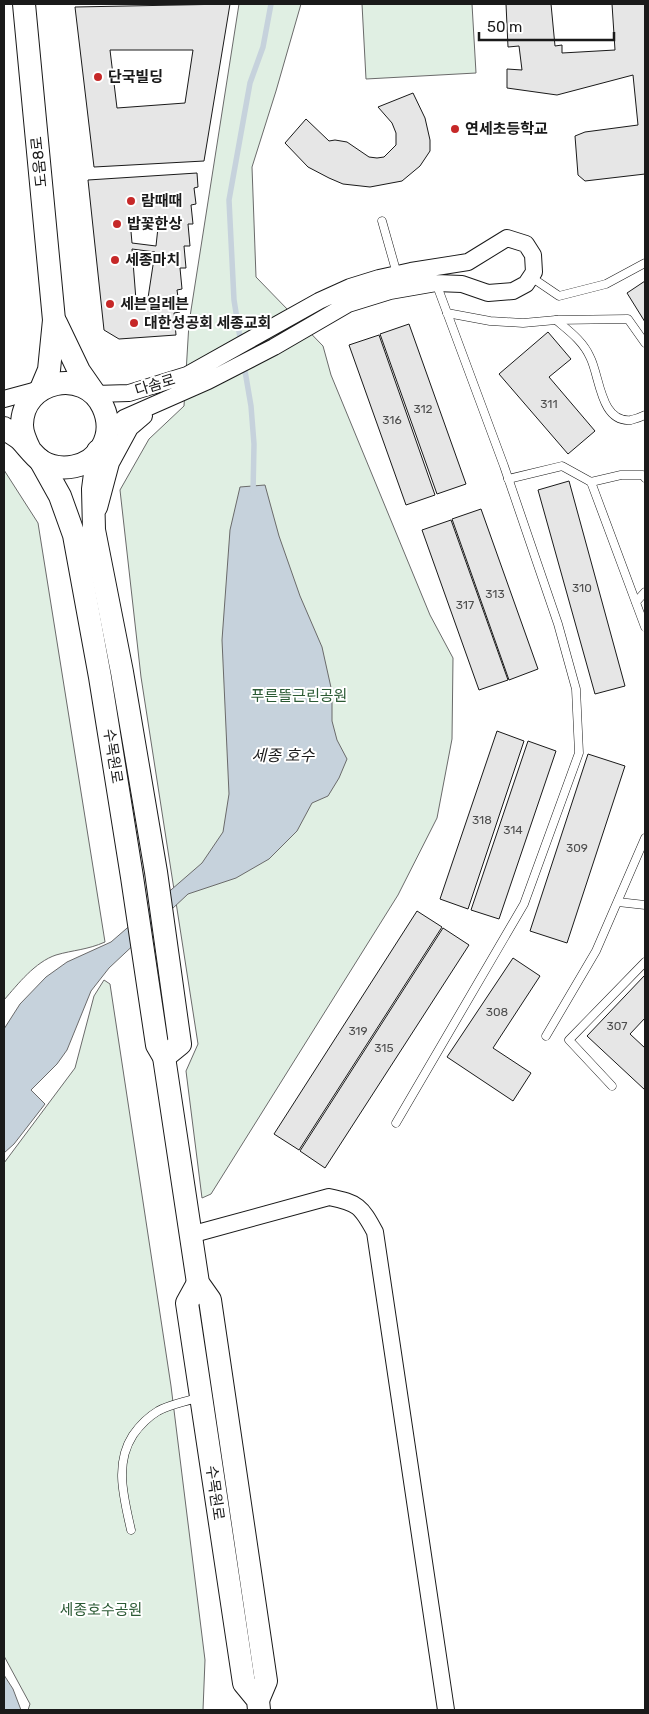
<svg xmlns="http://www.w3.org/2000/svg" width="649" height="1714" font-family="Rubik,'Noto Sans KR',sans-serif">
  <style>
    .green { fill: #e0efe3; stroke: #6a6a6a }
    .water { fill: #c6d2dc; stroke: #6a6a6a }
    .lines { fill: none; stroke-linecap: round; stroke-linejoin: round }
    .stream { stroke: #c6d2dc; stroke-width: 5.5 }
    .building { fill: #e6e6e6; stroke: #1a1a1a; fill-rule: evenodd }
    .lane-casing { stroke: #1a1a1a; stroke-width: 9 }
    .street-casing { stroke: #1a1a1a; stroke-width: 18 }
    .secondary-casing { stroke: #1a1a1a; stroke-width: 24 }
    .lane { stroke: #fff; stroke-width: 8 }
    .street { stroke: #fff; stroke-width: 16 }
    .secondary { stroke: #fff; stroke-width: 22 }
    .poi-dot { fill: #c62828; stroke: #fff; stroke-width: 2 }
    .labels { text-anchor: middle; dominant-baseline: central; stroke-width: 4; stroke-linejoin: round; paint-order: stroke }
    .number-label { font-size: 12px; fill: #4d4d4d }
    .poi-label { font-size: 15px; font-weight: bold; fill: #1a1a1a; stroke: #fff; text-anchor: start }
    .street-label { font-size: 15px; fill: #1a1a1a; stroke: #fff }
    .park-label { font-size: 15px; fill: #2b5a34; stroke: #fff }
    .water-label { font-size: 16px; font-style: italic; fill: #1a1a1a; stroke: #fff }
  </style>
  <rect width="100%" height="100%" fill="#fff"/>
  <g class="green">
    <polygon points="239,4 301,4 276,91 252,167 256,277 323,346 331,375 430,615 453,658 452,739 437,818 398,895 211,1194 202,1198 186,1071 198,1044 141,677 120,490 149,439 184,406 189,323"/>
    <polygon points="362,4 472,4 476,73 366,79"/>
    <path d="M 4,470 L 38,523 L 105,942 C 87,950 73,950 56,955 C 35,962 18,984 4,1000 Z"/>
    <polygon points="104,980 110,984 171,1386 205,1660 203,1710 28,1710 30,1704 4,1656 4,1163 75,1068 94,996"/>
  </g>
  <g class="water">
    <polygon points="265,485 279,536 300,596 322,647 332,692 332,721 337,740 347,759 339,778 328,796 312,803 297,831 269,859 236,878 188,894 109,968 91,991 67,1050 57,1064 31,1090 45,1104 14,1144 4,1153 4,1029 20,1004 46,977 67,962 111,942 202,863 223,832 229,794 222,640 230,530 240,487"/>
    <polygon points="4,1675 13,1689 21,1710 4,1710"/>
  </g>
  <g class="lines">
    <g class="stream">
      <polyline points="241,344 234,300 229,200 250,83 263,47 271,4"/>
      <polyline points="244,365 251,406 254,444 253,493"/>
    </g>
  </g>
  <g class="building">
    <path d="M 230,4 L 204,161 L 94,167 L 75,7 ZM 110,50 L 193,50 L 185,103 L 117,108 Z"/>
    <polygon points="506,4 551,4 555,46 562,45 562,53 615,50 612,4 645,4 645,174 585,181 578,175 575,136 585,132 638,125 633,75 557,95 507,88 507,69 522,70 519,46 508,47"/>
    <polygon points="413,93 425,118 430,140 430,151 420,166 402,181 370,187 343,184 329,178 308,167 285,143 306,119 329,141 335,140 347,142 369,157 377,158 384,157 396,145 396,133 392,123 378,107"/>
    <path d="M 197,173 L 198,187 L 194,188 L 196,204 L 191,205 L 193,224 L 188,224 L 190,246 L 184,246 L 186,268 L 180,268 L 182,289 L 177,290 L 180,312 L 174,313 L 176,335 L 119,339 L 104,330 L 88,180 ZM 159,218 L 156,246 L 132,243 L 130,220 ZM 132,249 L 155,252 L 148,298 L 136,300 Z"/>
    <polygon points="645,281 645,322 627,293"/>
    <polygon points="409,324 466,484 437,494 380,334"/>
    <polygon points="548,332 571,359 549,377 595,431 568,454 499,374"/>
    <polygon points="379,335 435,495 406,505 349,345"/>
    <polygon points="569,481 625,686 595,694 538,490"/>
    <polygon points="481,509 538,669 509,680 452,519"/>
    <polygon points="451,520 508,680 479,690 422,530"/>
    <polygon points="497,731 524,741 468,909 440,899"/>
    <polygon points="528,741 556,751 499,919 471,910"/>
    <polygon points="588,754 625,766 567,943 530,931"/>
    <polygon points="417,911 442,927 299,1150 274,1134"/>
    <polygon points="443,928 469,945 325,1168 300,1151"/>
    <polygon points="513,958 540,976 493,1048 531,1073 513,1101 447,1057"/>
    <polygon points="645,975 645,1018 630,1034 645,1048 645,1090 587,1036"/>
  </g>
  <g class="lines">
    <g class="lane-casing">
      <g id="lane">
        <polyline points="382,221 397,274"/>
        <polyline points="531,277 559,296 606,284 645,263"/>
        <polyline points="447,313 490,321 523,323 556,320 628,319 645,343"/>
        <path d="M 556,320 C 569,331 583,341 590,357 C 600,376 600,423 631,420 C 635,419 641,417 645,415"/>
        <polyline points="508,479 562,466 591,482 645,627"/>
        <polyline points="591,482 621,475 643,475 645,478"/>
        <polyline points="636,602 645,592"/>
        <polyline points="618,902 645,905"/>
        <polyline points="546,1036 596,951 645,838"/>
        <polyline points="612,1086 569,1040 645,962"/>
        <polyline points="396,1123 524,904 579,753 576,689 558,624 504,466 436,283"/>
        <path d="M 131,1530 C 124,1498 114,1464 133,1435 C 140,1425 148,1417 158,1411 C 171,1404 186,1402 199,1397"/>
      </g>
    </g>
    <g class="street-casing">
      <g id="street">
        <polyline points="95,394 129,393 187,375 319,301 350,287 379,278 411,271 468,262 507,238 526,244 533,255 534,272 526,284 513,291 488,293 462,284 436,283 390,291 348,304 274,347 208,381 124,418 107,434"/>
        <polyline points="4,399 41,389"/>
        <polyline points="99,508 111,463 130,428 144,416"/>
        <path d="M 190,1235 L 329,1197 C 358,1203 361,1206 375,1232 L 446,1710"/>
      </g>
    </g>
    <g class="secondary-casing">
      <g id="secondary">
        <polyline points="24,4 54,320 49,370 41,389"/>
        <polyline points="56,323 79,371 95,394"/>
        <path d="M 4,428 C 9,432 15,435 20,439 C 27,446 33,455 41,461 C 61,473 89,468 102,447 C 109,435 109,420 103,407 C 85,367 22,380 22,425 C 22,434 26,442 30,450"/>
        <polyline points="98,451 93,489 94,530 122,672 156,872 180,1044 164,1057"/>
        <polyline points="40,460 60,496 74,535 100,677 132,877 157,1045 164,1057 198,1283 210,1300 266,1681 258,1700"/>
        <polyline points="198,1283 187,1303 244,1683 258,1700 259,1710"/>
      </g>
    </g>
    <use href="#lane" class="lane"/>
    <use href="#street" class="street"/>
    <use href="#secondary" class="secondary"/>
  </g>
  <g class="poi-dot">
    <circle cx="98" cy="77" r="5"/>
    <circle cx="455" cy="129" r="5"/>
    <circle cx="131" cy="201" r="5"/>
    <circle cx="117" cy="224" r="5"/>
    <circle cx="115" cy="260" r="5"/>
    <circle cx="110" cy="304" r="5"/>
    <circle cx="134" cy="323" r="5"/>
  </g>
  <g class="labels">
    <g class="number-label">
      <text x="549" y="404">311</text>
      <text x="423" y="409">312</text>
      <text x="392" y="420">316</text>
      <text x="582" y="588">310</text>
      <text x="495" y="594">313</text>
      <text x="465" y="605">317</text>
      <text x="482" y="820">318</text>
      <text x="513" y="830">314</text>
      <text x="577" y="848">309</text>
      <text x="497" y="1012">308</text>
      <text x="617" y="1026">307</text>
      <text x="358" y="1031">319</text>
      <text x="384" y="1048">315</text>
    </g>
    <g class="poi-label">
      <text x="108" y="77">단국빌딩</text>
      <text x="465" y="129">연세초등학교</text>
      <text x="141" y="201">람때때</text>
      <text x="127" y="224">밥꽃한상</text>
      <text x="125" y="260">세종마치</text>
      <text x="120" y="304">세븐일레븐</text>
      <text x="144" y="323">대한성공회 세종교회</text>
    </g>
    <g class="street-label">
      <text transform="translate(39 162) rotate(-96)">도움8로</text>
      <text transform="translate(155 385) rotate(-17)">다솜로</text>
      <text transform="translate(113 756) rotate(81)">수목원로</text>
      <text transform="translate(215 1493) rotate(82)">수목원로</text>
    </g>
    <g class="park-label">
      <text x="299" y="696">푸른뜰근린공원</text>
      <text x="101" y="1610">세종호수공원</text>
    </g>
    <g class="water-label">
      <text x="283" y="755">세종 호수</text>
    </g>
  </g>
  <rect width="649" height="1714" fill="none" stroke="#1a1a1a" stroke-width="10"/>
  <path d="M479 32v8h135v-8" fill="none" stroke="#1a1a1a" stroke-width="2.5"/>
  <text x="487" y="32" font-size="15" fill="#1a1a1a" stroke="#ffffff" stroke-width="4" paint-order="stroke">50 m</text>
</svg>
